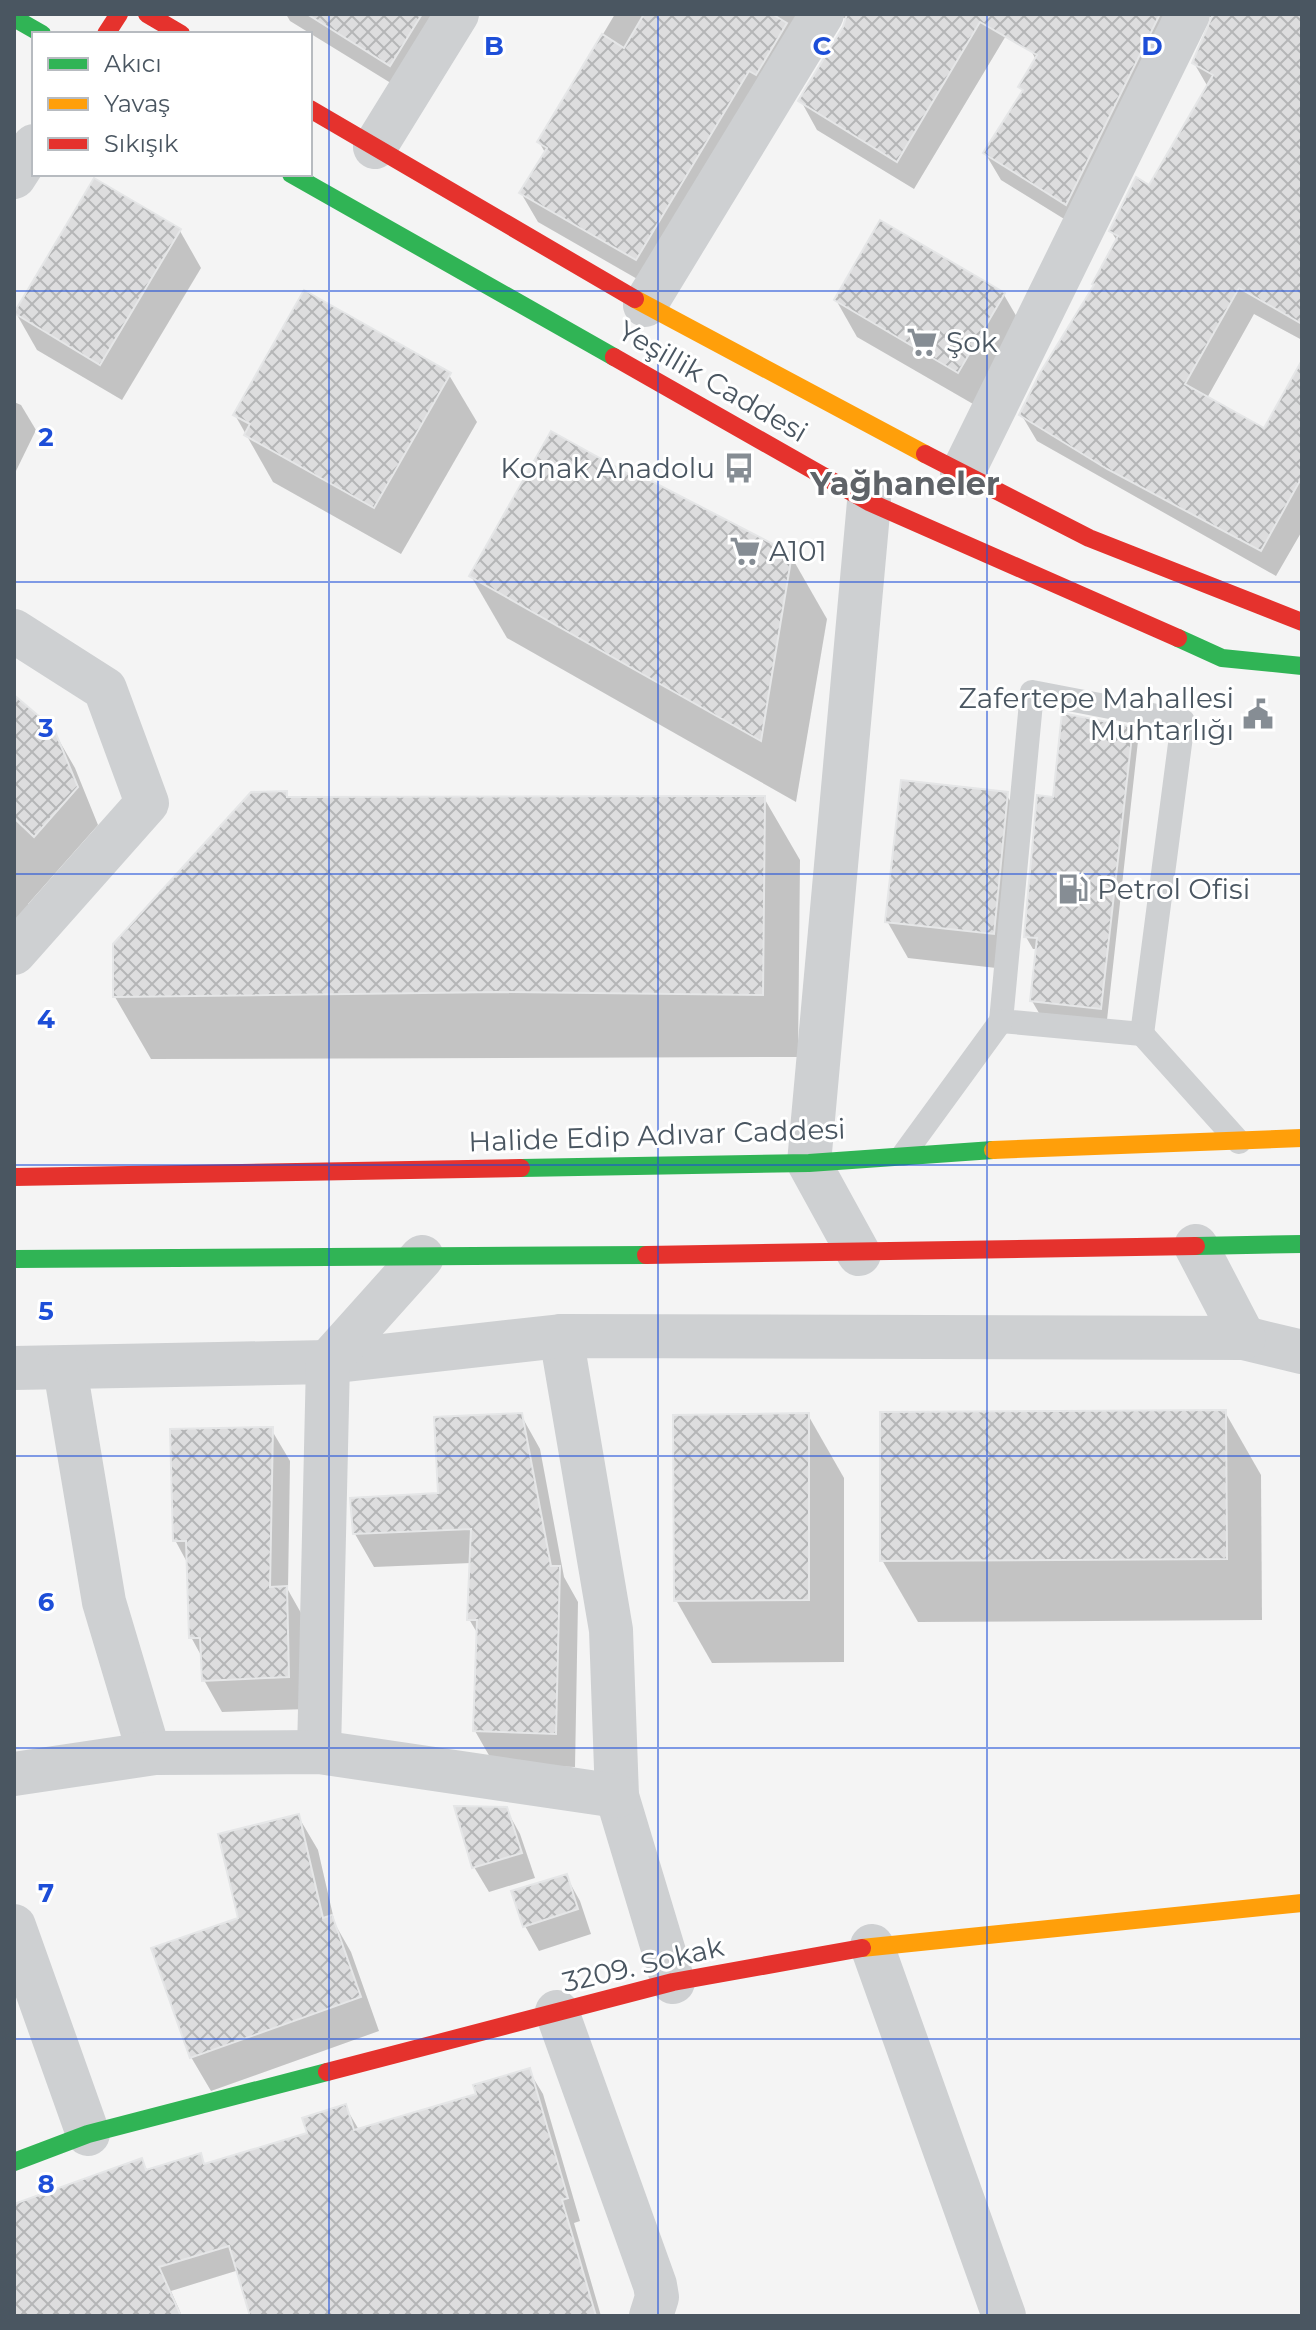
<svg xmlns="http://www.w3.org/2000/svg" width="1316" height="2330" font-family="Montserrat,sans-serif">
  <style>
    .shadow { fill: #0003 }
    .building { fill: url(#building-cross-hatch); stroke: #e5e6e7; stroke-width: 2 }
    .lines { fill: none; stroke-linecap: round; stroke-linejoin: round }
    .lane { stroke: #ced0d2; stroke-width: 24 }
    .street { stroke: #ced0d2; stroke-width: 44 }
    .fast { stroke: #30b455; stroke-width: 18 }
    .slow { stroke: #ff9f0a; stroke-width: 18 }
    .jam { stroke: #e5322d; stroke-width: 18 }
    .grid { fill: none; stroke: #1d4ed8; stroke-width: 2; stroke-opacity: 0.55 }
    .labels { text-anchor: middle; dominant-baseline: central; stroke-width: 6; stroke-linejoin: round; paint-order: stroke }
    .poi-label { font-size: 28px; fill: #4a5661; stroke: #fff; text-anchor: start }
    .street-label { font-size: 28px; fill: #4a5661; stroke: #fff }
    .quarter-label { font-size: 32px; font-weight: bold; fill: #5f6368; stroke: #fff }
    .grid-label { font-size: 26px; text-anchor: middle; font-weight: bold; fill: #1d4ed8; stroke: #fff; stroke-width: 6; stroke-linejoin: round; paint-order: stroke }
  </style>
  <defs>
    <pattern id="building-cross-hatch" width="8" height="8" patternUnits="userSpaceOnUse" patternTransform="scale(2)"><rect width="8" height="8" fill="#ddddde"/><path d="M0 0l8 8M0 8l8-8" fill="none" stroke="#b5b6b7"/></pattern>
  </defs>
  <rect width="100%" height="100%" fill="#f4f4f4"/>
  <g class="shadow">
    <polygon points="286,14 451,14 407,93 290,21"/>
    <polygon points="615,14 1001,14 1010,29 914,189 817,130 801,101 847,19 841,17 653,288 538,222 521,193 546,154 539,142"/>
    <polygon points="1050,14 1302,14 1302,340 1254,314 1207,398 1265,431 1302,365 1302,531 1276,576 1037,441 1021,414 1096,287 1117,241 1111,231 1150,188 1208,87 1194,63 1214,18 1203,15 1082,230 1001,180 985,153 1024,93 1020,87 1036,60 1031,50"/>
    <polygon points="180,231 201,268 122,400 37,350 16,313"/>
    <polygon points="1004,295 1025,331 980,408 857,337 836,300"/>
    <polygon points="449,375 477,422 401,554 273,482 235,415"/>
    <polygon points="14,402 21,405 36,430 14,475"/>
    <polygon points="791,556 827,619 796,802 507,638 471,576"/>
    <polygon points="14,698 53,730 75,768 98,825 28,904 32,912 14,931"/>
    <polygon points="1131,728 1138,741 1107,1020 1039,1013 1032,1001 1038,949 1033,949 1026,937 1055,799"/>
    <polygon points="286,793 289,799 764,798 800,860 798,1057 151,1059 115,997"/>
    <polygon points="1006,794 1028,831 1014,970 908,958 887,921"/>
    <polygon points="1302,1022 1302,1076 1300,1072"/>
    <polygon points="1225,1412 1261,1475 1262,1620 918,1622 882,1560"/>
    <polygon points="521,1415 540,1449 564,1577 578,1602 575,1767 494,1764 475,1731 479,1636 469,1619 471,1563 374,1567 355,1534 440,1495"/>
    <polygon points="808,1415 844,1478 844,1662 712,1663 676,1600"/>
    <polygon points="271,1429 290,1461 288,1590 305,1620 307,1709 222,1712 204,1680 203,1659 191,1637 188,1564 175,1540"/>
    <polygon points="506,1809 520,1834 535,1878 489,1892 474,1867"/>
    <polygon points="298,1816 318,1850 335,1924 351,1952 379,2031 211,2091 191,2057"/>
    <polygon points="566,1876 580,1901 591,1934 539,1951 525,1926"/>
    <polygon points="529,2071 543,2094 580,2221 574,2223 601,2316 252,2316 239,2270 171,2291 182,2316 14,2316 14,2206 141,2160 148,2171 200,2155 206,2166 310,2135 345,2106 359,2130 478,2095"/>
  </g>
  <g class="building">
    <polygon points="307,14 422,14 390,66"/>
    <polygon points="644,14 772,14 787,23 756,75 749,71 636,260 519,193 547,148 537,142 602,34 624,48"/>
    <polygon points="847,14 1160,14 1066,205 983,153 1023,90 1018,87 1037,55 980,22 897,162 798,101 843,27"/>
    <polygon points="1213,14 1302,14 1302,324 1239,288 1185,384 1264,428 1302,360 1302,477 1261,551 1107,469 1019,415 1040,373 1094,285 1092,284 1118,236 1109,231 1136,177 1149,185 1213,75 1192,63"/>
    <polygon points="94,178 181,229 100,365 14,313"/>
    <polygon points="880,220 1005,293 958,373 834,300"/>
    <polygon points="304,290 451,373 374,508 244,435 250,424 233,415"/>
    <polygon points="551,431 634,477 636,473 792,554 761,741 469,576"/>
    <polygon points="14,695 54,729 78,787 34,837 14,818"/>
    <polygon points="1062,713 1133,727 1101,1009 1030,1001 1037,938 1024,937 1037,795 1053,797"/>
    <polygon points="901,780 1008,792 994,934 885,922"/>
    <polygon points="287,791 287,797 765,796 763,995 498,992 113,997 113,944 251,792"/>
    <polygon points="1226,1410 1227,1559 880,1561 880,1412"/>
    <polygon points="522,1413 551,1566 560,1566 556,1734 473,1731 477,1620 467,1620 471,1529 353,1534 350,1498 438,1493 434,1417"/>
    <polygon points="809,1413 809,1600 674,1601 673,1415"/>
    <polygon points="273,1427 270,1587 287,1586 289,1677 202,1681 200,1638 189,1638 186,1541 173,1541 170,1429"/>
    <polygon points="454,1806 507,1807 522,1853 472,1868"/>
    <polygon points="299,1814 323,1918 332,1915 361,1997 190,2058 151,1948 238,1918 218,1834"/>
    <polygon points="567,1874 578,1909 523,1927 511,1891"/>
    <polygon points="530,2068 568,2198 562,2200 596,2316 250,2316 229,2246 159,2267 181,2316 14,2316 14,2204 142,2158 146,2170 201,2153 204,2164 307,2133 302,2118 346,2104 354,2130 476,2094 473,2085"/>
  </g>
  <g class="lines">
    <g class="lane">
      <polygon points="1032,692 1183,721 1142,1034 1001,1021"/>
      <polyline points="1142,1034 1239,1142"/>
      <polyline points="904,1154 1001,1021"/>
    </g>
    <g class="street">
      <polyline points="375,147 457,14"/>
      <polyline points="14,177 34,146"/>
      <polyline points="645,305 822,14"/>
      <polyline points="962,474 1188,14"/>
      <polyline points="14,631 105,689 147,803 14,953"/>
      <polyline points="859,1254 809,1163 869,502"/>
      <polyline points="561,1336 611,1630 617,1796 673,1982"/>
      <polyline points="1244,1338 1302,1352"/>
      <polyline points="14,1368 328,1362 561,1336 1244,1338 1196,1246"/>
      <polyline points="65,1369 104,1602 149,1753"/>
      <polyline points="319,1752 328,1362 422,1257"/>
      <polyline points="14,1774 155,1753 319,1752 617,1796"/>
      <polyline points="14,1926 88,2134"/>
      <polyline points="872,1946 1004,2316"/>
      <polyline points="557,2012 655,2285 657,2297 651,2316"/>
    </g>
    <g class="fast">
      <polyline points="14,18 42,34"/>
      <polyline points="291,174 614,357"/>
      <polyline points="1178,638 1222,658 1302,666"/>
      <polyline points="521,1168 809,1163 993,1150"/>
      <polyline points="1196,1246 1302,1244"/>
      <polyline points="14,1259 646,1255"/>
      <polyline points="14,2162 88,2134 327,2072"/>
    </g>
    <g class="slow">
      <polyline points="635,299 925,454"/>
      <polyline points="993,1150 1302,1138"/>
      <polyline points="862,1948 1302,1903"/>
    </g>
    <g class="jam">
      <polyline points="147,14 181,34"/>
      <polyline points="106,34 119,14"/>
      <polyline points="310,109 635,299"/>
      <polyline points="614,357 869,502 1178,638"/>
      <polyline points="925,454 1089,538 1302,622"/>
      <polyline points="14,1177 521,1168"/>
      <polyline points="646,1255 1196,1246"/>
      <polyline points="327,2072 673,1982 862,1948"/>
    </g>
  </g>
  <path class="grid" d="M 329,14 L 329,2316M 658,14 L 658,2316M 987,14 L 987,2316M 14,291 L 1302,291M 14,582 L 1302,582M 14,874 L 1302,874M 14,1165 L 1302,1165M 14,1456 L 1302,1456M 14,1748 L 1302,1748M 14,2039 L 1302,2039"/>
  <defs>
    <g id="supermarket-bare" transform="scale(2.4)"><path d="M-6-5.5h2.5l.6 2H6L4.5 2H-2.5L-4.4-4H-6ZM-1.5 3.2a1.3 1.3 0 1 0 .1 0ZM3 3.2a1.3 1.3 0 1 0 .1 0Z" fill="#868d94" stroke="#fff" stroke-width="2.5" paint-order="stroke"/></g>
    <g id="bus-bare" transform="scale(2.4)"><path d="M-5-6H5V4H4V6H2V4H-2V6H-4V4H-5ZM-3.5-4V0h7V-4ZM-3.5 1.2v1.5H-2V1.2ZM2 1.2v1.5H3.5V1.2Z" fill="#868d94" stroke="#fff" stroke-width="2.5" paint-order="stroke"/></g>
    <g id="civic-bare" transform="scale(2.4)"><path d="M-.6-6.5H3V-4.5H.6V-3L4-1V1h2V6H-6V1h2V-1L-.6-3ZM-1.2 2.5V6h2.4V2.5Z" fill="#868d94" stroke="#fff" stroke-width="2.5" paint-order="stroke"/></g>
    <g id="fuel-bare" transform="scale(2.4)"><path d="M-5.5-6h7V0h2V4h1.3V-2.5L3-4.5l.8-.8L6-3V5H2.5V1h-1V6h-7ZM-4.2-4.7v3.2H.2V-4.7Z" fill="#868d94" stroke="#fff" stroke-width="2.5" paint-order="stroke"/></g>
  </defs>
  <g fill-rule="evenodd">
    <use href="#supermarket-bare" x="922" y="342"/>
    <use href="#bus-bare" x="739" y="468"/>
    <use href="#supermarket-bare" x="745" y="551"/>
    <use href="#civic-bare" x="1258" y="714"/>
    <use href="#fuel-bare" x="1073" y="889"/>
  </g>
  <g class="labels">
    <g class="poi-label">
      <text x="946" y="342">Şok</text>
      <text x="715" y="468" text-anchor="end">Konak Anadolu</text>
      <text x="769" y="551">A101</text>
      <text x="1234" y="698" text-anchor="end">Zafertepe Mahallesi<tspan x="1234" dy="32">Muhtarlığı</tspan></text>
      <text x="1097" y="889">Petrol Ofisi</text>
    </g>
    <g class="street-label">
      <text transform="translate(713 381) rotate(30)">Yeşillik Caddesi</text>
      <text transform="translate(657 1135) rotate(-2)">Halide Edip Adıvar Caddesi</text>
      <text transform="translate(643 1964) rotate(-13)">3209. Sokak</text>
    </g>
    <g class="quarter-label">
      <text x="905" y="483">Yağhaneler</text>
    </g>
  </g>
  <g class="grid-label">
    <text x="494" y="55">B</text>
    <text x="822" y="55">C</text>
    <text x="1152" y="55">D</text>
    <text x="46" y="446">2</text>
    <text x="46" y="737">3</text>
    <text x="46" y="1028">4</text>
    <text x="46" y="1320">5</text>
    <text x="46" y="1611">6</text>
    <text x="46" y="1902">7</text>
    <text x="46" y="2193">8</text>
  </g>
  <rect width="1316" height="2330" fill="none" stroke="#4a5661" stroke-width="32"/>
  <rect x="32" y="32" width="280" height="144" fill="#ffffff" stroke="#b7bbc0" stroke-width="2"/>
  <rect x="48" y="58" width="40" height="12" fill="#30b455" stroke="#b7bbc0" stroke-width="2"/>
  <text x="104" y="72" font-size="24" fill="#4a5661">Akıcı</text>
  <rect x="48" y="98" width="40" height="12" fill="#ff9f0a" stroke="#b7bbc0" stroke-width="2"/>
  <text x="104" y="112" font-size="24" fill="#4a5661">Yavaş</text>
  <rect x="48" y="138" width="40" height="12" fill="#e5322d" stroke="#b7bbc0" stroke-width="2"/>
  <text x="104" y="152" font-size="24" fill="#4a5661">Sıkışık</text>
</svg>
